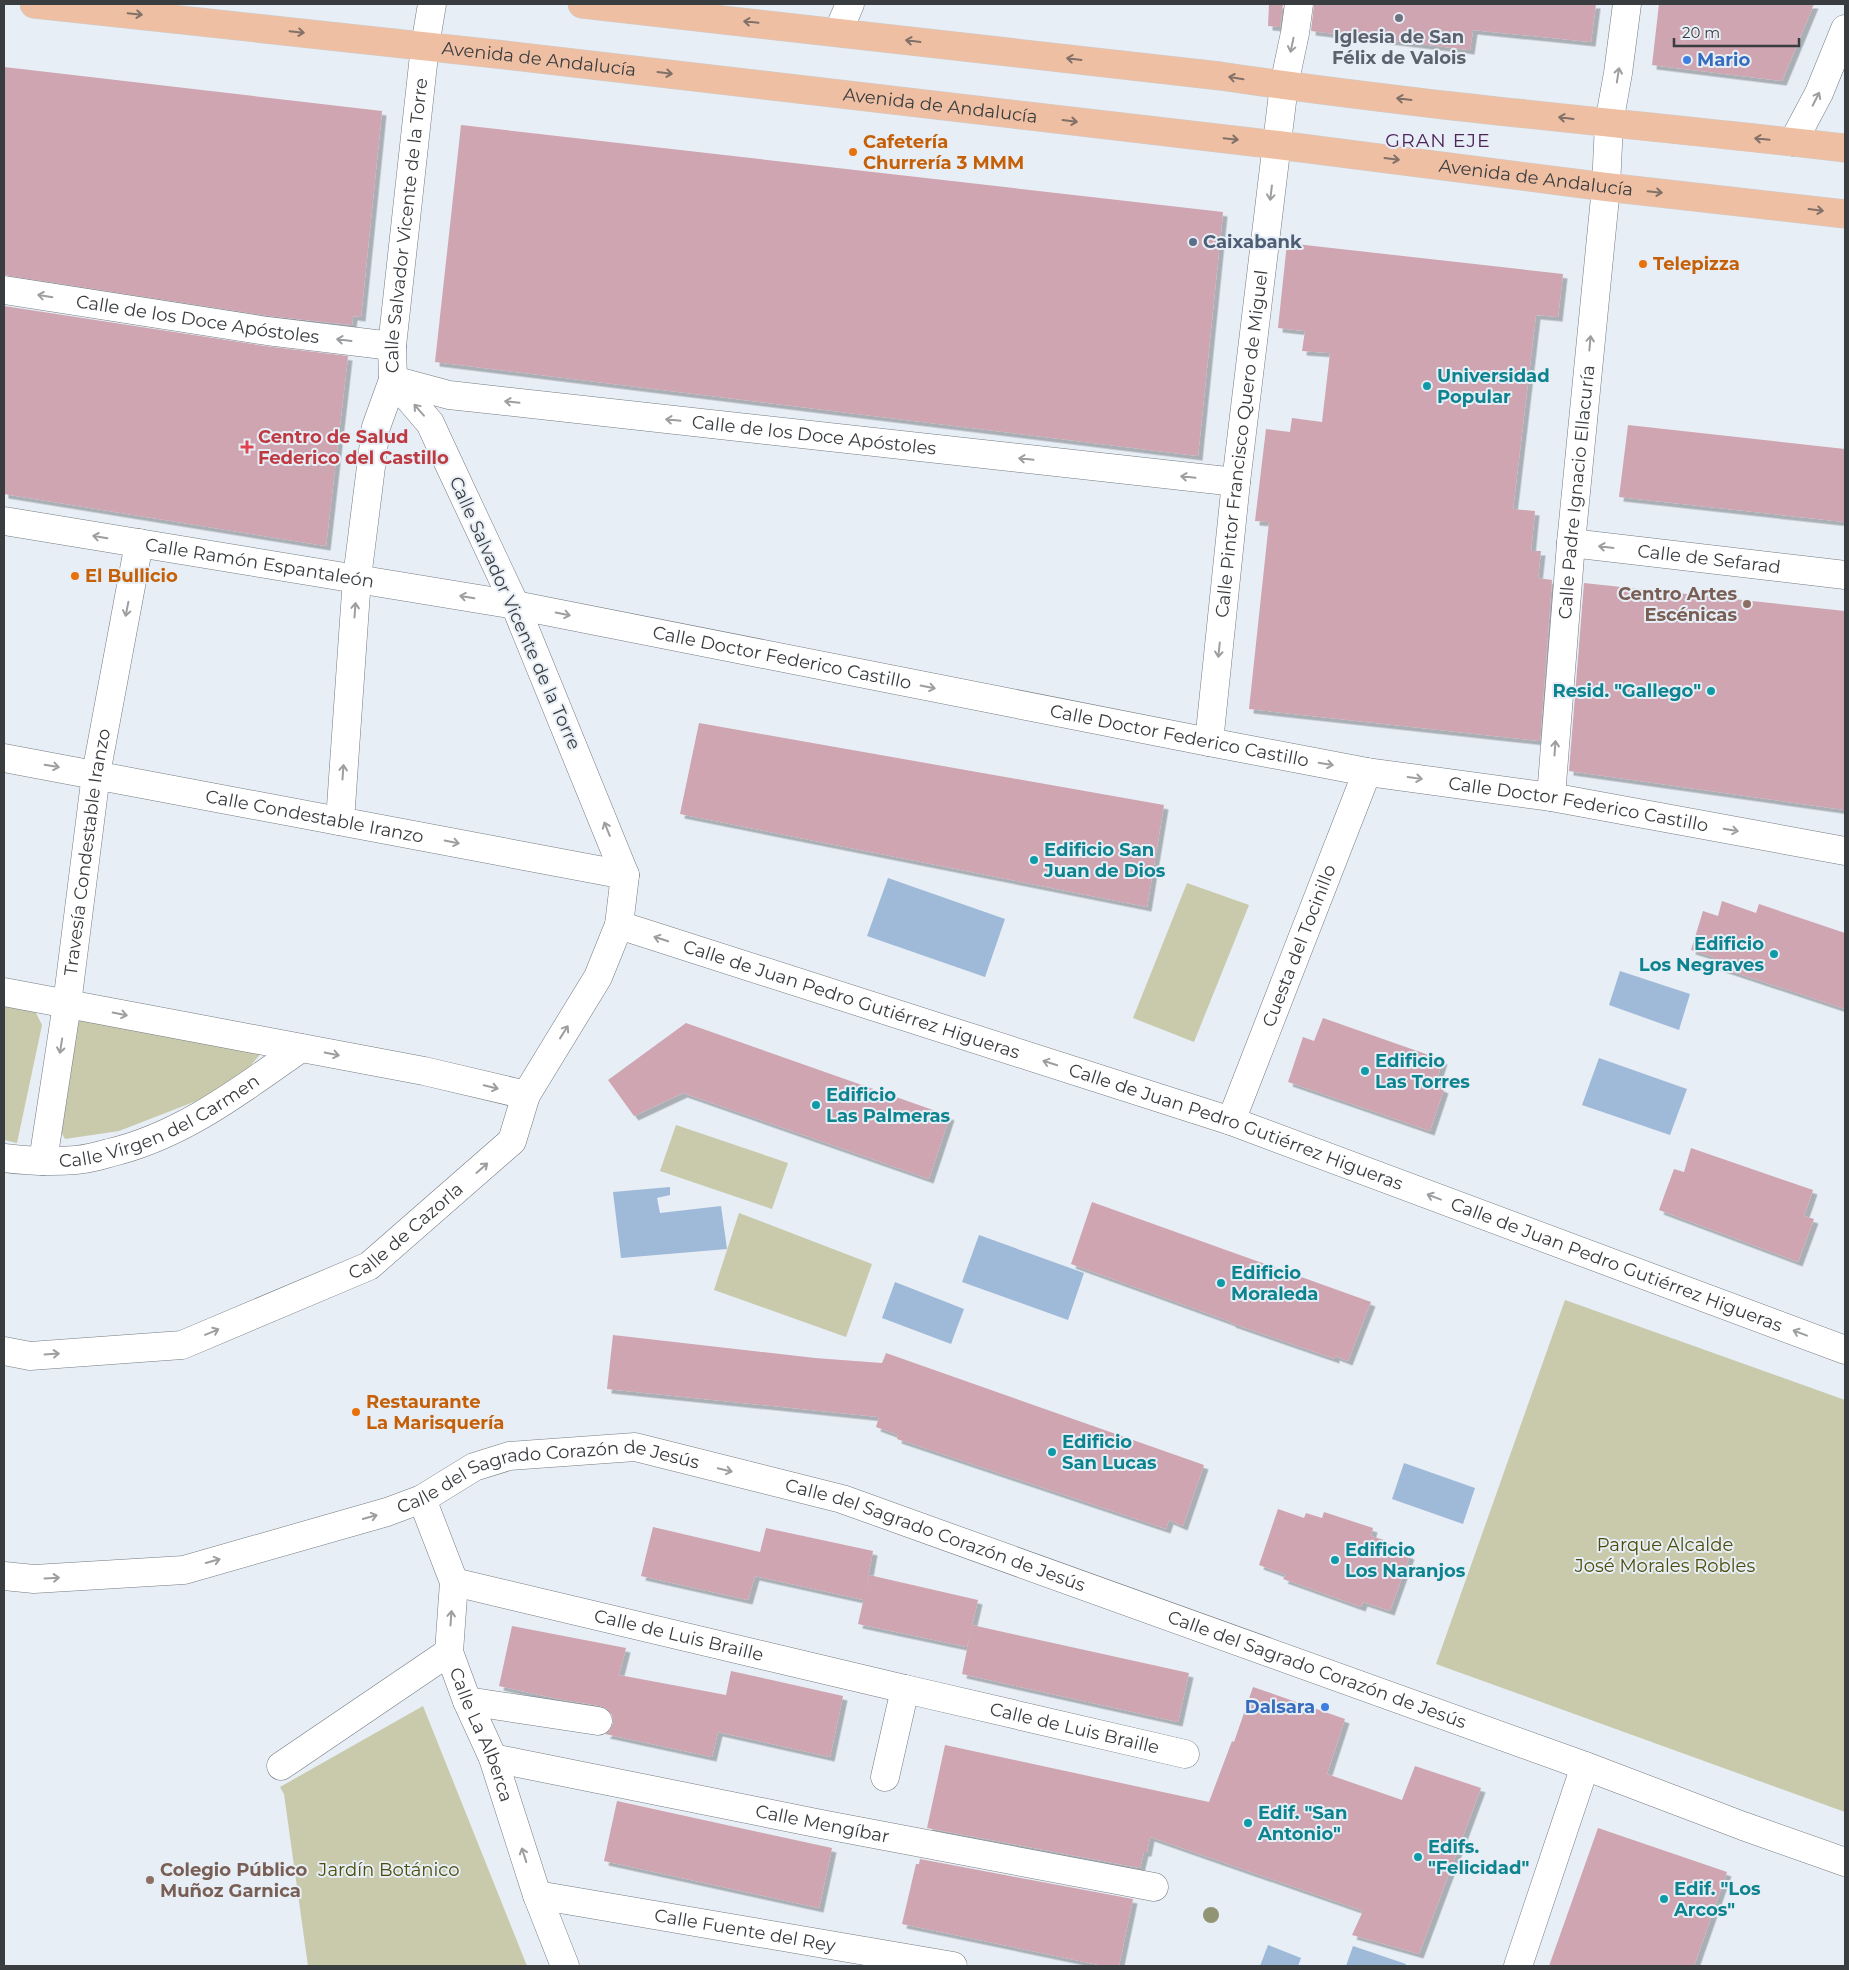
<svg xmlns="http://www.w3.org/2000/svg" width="1849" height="1970" font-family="Montserrat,sans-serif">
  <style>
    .green { fill: #c8caab }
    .water { fill: #9fbad8 }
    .building { fill: #cfa5b1; filter: url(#shadow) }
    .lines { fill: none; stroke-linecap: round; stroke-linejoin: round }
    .street-casing { stroke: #757b81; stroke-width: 29 }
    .primary-casing { stroke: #cccdcd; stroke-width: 29 }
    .street { stroke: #fff; stroke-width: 28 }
    .primary { stroke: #eebfa3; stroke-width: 28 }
    .tree { fill: #929574 }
    .oneway { stroke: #827168 }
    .oneway2 { stroke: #9c9ea0 }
    .worship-dot { fill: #6b7280; stroke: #e7eef5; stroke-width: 2 }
    .shop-dot { fill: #3f7fe0; stroke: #e7eef5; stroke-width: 2 }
    .food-dot { fill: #e8710a; stroke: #e7eef5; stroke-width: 2 }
    .service-dot { fill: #5c6f8a; stroke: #e7eef5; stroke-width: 2 }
    .culture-dot { fill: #0f9aa8; stroke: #e7eef5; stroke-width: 2 }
    .health-dot { fill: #e0444e; stroke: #e7eef5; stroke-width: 2 }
    .education-dot { fill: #8d6e63; stroke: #e7eef5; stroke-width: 2 }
    .labels { text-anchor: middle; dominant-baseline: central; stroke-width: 4; stroke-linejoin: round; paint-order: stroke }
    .worship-label { font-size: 18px; font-weight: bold; fill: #5b616d; stroke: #e7eef5 }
    .street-label { font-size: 18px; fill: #3a3d40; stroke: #e7eef5 }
    .shop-label { font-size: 18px; font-weight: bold; fill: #366cbe; stroke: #e7eef5; text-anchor: start }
    .food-label { font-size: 18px; font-weight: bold; fill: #c56008; stroke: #e7eef5; text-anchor: start }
    .service-label { font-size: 18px; font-weight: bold; fill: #4e5e75; stroke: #e7eef5; text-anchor: start }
    .culture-label { font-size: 18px; font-weight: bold; fill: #0d838f; stroke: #e7eef5; text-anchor: start }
    .health-label { font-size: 18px; font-weight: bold; fill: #be3a42; stroke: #e7eef5; text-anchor: start }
    .education-label { font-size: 18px; font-weight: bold; fill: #785e54; stroke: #e7eef5; text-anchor: end }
    .park-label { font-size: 18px; fill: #4c4c0a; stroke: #e7eef5 }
    .neighbourhood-label { font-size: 19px; letter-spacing: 1px; fill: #4e255b; stroke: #e7eef5 }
  </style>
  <defs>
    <filter id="shadow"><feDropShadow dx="4.5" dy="4.5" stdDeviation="0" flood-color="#0004"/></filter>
  </defs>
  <rect width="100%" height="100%" fill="#e7eef5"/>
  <g class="green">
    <polygon points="1187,883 1249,905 1194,1042 1133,1018"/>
    <polygon points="4,992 28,997 42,1025 17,1143 4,1140"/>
    <polygon points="67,1004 261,1053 244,1074 204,1098 119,1131 65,1139 51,1114"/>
    <polygon points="676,1125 788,1163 772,1209 660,1171"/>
    <polygon points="739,1213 872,1264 846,1337 714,1290"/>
    <polygon points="1565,1300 1845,1400 1845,1812 1436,1664"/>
    <polygon points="423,1706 527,1966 308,1966 284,1794 280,1787"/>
  </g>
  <g class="water">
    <polygon points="888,878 1005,919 985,977 867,936"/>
    <polygon points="1620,971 1690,994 1679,1030 1609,1005"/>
    <polygon points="1599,1058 1687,1089 1670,1135 1582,1105"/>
    <polygon points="670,1187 670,1195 657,1198 660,1213 721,1206 727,1249 621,1258 613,1192"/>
    <polygon points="979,1235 1084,1273 1068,1320 962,1282"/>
    <polygon points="895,1282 964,1309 951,1344 882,1318"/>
    <polygon points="1404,1463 1475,1488 1463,1524 1392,1499"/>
    <polygon points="1268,1945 1301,1958 1298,1966 1260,1966"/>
    <polygon points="1353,1946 1406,1964 1405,1966 1346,1966"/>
  </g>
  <g class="building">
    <polygon points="1269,4 1283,4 1280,27 1268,26"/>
    <polygon points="1314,4 1596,4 1591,42 1473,30 1470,50 1311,31"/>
    <polygon points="1659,4 1814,4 1782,81 1652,65"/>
    <polygon points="4,67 382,111 361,317 353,316 352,325 269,316 4,275"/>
    <polygon points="461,125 1223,212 1198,456 435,362"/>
    <polygon points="1287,243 1563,274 1558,317 1536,315 1513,509 1535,511 1531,551 1541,551 1538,578 1552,580 1540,741 1249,709 1269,522 1255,521 1266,429 1290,432 1292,418 1322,422 1330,353 1302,351 1305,331 1278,328"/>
    <polygon points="4,306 265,346 348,356 326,546 4,494"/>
    <polygon points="1628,425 1845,449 1845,522 1619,497"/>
    <polygon points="1584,583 1845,611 1845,810 1569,771"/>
    <polygon points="699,723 1164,805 1147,907 680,814"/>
    <polygon points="1722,901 1756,913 1759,904 1845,933 1845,1009 1712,965 1714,957 1691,950 1703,911 1718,916"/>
    <polygon points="1323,1018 1443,1060 1435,1085 1444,1089 1430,1131 1288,1082 1303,1037 1314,1041"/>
    <polygon points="686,1023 950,1116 929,1179 683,1093 634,1116 608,1080"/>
    <polygon points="1691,1148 1813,1190 1804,1216 1814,1219 1798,1262 1659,1210 1674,1169 1684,1172"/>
    <polygon points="1092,1202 1371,1302 1348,1361 1335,1356 1335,1359 1231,1323 1231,1322 1071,1264"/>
    <polygon points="613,1335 815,1358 882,1363 886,1353 1204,1465 1183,1526 1169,1520 1166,1529 897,1439 898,1435 876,1427 879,1417 607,1389"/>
    <polygon points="1278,1509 1304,1518 1306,1513 1322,1518 1324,1512 1373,1528 1371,1536 1387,1541 1385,1546 1410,1555 1390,1611 1363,1602 1361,1607 1283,1579 1286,1575 1259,1565"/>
    <polygon points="653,1527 760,1552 766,1528 873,1551 864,1600 755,1576 748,1600 641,1576"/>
    <polygon points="869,1575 978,1600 967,1647 858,1624"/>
    <polygon points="972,1625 1189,1673 1178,1722 962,1674"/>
    <polygon points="512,1626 626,1648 619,1675 726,1695 731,1671 843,1696 830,1757 718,1732 712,1757 605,1734 610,1730 613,1723 612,1715 607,1709 600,1706 558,1699 499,1686"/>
    <polygon points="1253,1687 1345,1719 1327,1774 1402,1800 1415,1766 1481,1788 1419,1954 1352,1935 1363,1911 1150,1837 1147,1852 1144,1852 1140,1868 927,1828 945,1745 1209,1802 1232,1741 1234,1742"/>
    <polygon points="617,1801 832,1848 819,1908 604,1861"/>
    <polygon points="1598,1828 1727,1872 1694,1966 1549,1966"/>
    <polygon points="920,1859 1133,1899 1119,1966 1104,1966 902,1924 916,1864 919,1864"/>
  </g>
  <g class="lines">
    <g class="street-casing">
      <g id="street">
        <polyline points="838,32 850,4"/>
        <polyline points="1793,142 1819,93 1845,29"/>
        <path id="s1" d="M 4,290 L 267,331 L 392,346"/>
        <path id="s2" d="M 4,521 L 515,605 L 1209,742 L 1367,772 L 1551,797 L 1845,851"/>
        <path id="s3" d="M 1571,543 L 1845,575"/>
        <path id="s4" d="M 1209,742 L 1236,482 L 1284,85 L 1295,33 L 1299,4"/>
        <path id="s5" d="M 4,758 L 625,875"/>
        <path id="s6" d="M 1551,797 L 1571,543 L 1606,187 L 1609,123 L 1618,73 L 1627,4"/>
        <path id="s7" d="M 340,821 L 357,578 L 376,427 L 393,380 L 449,395 L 1236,482"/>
        <path id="s8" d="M 619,925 L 1231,1121 L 1845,1350"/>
        <polyline points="4,992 424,1071 526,1095"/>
        <path id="s9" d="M 1231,1121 L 1367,772"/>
        <path id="s10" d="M 4,1158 C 28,1161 52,1162 76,1160 C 87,1159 99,1156 109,1153 C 182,1136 241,1090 301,1048"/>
        <path id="s11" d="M 43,1161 L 67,1004 L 96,774 L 139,543"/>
        <path id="s12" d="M 4,1351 L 30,1356 L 182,1345 L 369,1266 L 512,1141 L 526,1095 L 598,977 L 619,925 L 625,875 L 515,605 L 448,462 L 430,423 L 393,380 L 392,346 L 425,46 L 432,4"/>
        <path id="s13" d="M 422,1499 L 454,1582 L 449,1652 L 467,1701 L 493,1758 L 537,1895 L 565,1966"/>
        <path id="s14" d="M 4,1576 L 34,1579 L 184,1570 L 387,1512 L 422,1499 L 474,1467 L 509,1456 L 635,1447 L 842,1499 L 1585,1766 L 1743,1826 L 1845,1862"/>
        <path id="s15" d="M 454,1582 L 905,1689 L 885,1777"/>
        <path id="s16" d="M 905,1689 L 1185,1754"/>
        <polyline points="467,1701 598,1721"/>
        <path id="s17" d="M 493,1758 L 821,1824 L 1154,1887"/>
        <polyline points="281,1766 449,1652"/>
        <path id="s18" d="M 537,1895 L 953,1966"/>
        <polyline points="1518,1966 1585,1766"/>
      </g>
    </g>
    <g class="primary-casing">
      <g id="primary">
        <path id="s19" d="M 34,4 L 505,55 L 1278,145 L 1606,187 L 1845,214"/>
        <path d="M 582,4 L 1220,76 C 1427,107 1637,124 1845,148"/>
      </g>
    </g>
    <use href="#street" class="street"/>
    <use href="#primary" class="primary"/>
  </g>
  <circle class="tree" cx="1211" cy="1915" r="8"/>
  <defs><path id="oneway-shaft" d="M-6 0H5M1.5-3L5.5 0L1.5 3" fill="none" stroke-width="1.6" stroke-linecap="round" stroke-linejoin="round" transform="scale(1.25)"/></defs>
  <g class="oneway">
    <use href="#oneway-shaft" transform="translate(135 14) rotate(6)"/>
    <use href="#oneway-shaft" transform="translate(751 22) rotate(-174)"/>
    <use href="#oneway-shaft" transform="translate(297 32) rotate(6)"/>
    <use href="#oneway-shaft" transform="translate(913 41) rotate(-173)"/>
    <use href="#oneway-shaft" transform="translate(1074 59) rotate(-173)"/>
    <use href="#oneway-shaft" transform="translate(665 73) rotate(7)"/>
    <use href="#oneway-shaft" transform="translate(1236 78) rotate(-171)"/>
    <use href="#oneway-shaft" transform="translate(1404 99) rotate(-173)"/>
    <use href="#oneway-shaft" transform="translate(1566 118) rotate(-173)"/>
    <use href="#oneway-shaft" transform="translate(1070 121) rotate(7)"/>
    <use href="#oneway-shaft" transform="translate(1231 139) rotate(6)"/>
    <use href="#oneway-shaft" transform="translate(1762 139) rotate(-174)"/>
    <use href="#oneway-shaft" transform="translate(1392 159) rotate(7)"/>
    <use href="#oneway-shaft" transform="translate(1655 192) rotate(6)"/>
    <use href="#oneway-shaft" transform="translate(1816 210) rotate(7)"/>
  </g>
  <g class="oneway2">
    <use href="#oneway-shaft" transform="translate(1292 45) rotate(102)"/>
    <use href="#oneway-shaft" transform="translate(1618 75) rotate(-81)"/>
    <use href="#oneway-shaft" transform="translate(1816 99) rotate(-63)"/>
    <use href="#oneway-shaft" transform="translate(1271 193) rotate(97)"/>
    <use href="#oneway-shaft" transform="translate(45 296) rotate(-171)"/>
    <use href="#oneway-shaft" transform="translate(344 340) rotate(-173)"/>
    <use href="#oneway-shaft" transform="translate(1590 343) rotate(-85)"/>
    <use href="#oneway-shaft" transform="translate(512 402) rotate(-174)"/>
    <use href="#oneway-shaft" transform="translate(419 410) rotate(-131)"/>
    <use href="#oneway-shaft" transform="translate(673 420) rotate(-174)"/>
    <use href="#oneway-shaft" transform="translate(1026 459) rotate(-174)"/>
    <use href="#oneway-shaft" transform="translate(1188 477) rotate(-174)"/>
    <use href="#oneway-shaft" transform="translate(100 537) rotate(-171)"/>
    <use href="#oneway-shaft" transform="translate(1606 547) rotate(-173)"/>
    <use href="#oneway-shaft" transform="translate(467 597) rotate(-170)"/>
    <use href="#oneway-shaft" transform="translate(127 609) rotate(101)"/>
    <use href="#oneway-shaft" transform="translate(355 610) rotate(-86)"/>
    <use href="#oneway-shaft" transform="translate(563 614) rotate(11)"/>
    <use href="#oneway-shaft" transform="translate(1219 650) rotate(96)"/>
    <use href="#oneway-shaft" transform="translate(928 687) rotate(11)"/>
    <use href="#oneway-shaft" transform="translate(1555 748) rotate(-86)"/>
    <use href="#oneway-shaft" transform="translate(1326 764) rotate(10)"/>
    <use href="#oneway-shaft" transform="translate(52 766) rotate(10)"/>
    <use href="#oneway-shaft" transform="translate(343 772) rotate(-86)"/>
    <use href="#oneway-shaft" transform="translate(1415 778) rotate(8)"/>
    <use href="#oneway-shaft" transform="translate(607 829) rotate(-112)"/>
    <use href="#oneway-shaft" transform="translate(1731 830) rotate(10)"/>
    <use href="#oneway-shaft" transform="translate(452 842) rotate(11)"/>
    <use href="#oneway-shaft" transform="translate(661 939) rotate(-162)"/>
    <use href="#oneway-shaft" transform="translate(120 1014) rotate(11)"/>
    <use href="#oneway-shaft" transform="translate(564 1032) rotate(-58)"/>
    <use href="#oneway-shaft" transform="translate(61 1046) rotate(99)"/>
    <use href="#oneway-shaft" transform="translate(332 1054) rotate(11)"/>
    <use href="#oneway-shaft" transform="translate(1050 1063) rotate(-162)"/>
    <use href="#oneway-shaft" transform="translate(491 1087) rotate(13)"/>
    <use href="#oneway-shaft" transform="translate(482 1168) rotate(-41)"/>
    <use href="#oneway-shaft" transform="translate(1434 1197) rotate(-159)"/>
    <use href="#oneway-shaft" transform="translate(212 1332) rotate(-23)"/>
    <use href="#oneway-shaft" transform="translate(1800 1333) rotate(-159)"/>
    <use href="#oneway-shaft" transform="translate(52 1354) rotate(-4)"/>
    <use href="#oneway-shaft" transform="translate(725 1470) rotate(14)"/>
    <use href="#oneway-shaft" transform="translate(370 1517) rotate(-16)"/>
    <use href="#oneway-shaft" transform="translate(213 1561) rotate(-16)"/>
    <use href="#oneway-shaft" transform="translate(52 1578) rotate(-3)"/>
    <use href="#oneway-shaft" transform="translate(451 1618) rotate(-86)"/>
    <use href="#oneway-shaft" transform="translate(524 1855) rotate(-108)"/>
  </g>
  <circle class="worship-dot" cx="1399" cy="18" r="5"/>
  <g class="shop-dot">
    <circle cx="1687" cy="60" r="5"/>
    <circle cx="1325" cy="1707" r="5"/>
  </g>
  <g class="food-dot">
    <circle cx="853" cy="152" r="5"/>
    <circle cx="1643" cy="264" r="5"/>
    <circle cx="75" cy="576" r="5"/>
    <circle cx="356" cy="1412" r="5"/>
  </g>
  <circle class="service-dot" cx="1193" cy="242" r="5"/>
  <g class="culture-dot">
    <circle cx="1427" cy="386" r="5"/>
    <circle cx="1711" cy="691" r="5"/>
    <circle cx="1034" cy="860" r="5"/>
    <circle cx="1774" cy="954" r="5"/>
    <circle cx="1365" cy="1071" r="5"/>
    <circle cx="816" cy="1105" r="5"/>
    <circle cx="1221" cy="1283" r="5"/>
    <circle cx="1052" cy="1452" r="5"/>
    <circle cx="1335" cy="1560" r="5"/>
    <circle cx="1248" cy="1823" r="5"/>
    <circle cx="1418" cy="1857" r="5"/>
    <circle cx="1664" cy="1899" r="5"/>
  </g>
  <path class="health-dot" d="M244.5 439.5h5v5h5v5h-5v5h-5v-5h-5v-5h5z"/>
  <g class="education-dot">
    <circle cx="1747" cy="604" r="5"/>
    <circle cx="150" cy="1880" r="5"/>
  </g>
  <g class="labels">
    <g class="worship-label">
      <text x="1399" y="37">Iglesia de San<tspan x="1399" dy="21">Félix de Valois</tspan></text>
    </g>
    <g class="street-label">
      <text stroke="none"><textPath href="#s19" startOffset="508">Avenida de Andalucía</textPath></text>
      <text stroke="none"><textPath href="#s19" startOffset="912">Avenida de Andalucía</textPath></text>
      <text stroke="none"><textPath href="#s19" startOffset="1512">Avenida de Andalucía</textPath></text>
      <text stroke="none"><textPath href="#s12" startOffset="1569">Calle Salvador Vicente de la Torre</textPath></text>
      <text stroke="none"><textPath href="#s1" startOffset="196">Calle de los Doce Apóstoles</textPath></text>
      <text stroke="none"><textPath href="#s7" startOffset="871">Calle de los Doce Apóstoles</textPath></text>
      <text stroke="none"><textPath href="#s4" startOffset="300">Calle Pintor Francisco Quero de Miguel</textPath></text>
      <text stroke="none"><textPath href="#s6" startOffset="306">Calle Padre Ignacio Ellacuría</textPath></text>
      <text stroke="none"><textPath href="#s3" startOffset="139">Calle de Sefarad</textPath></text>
      <text stroke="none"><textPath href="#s2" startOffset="259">Calle Ramón Espantaleón</textPath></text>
      <text transform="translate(515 613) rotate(66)">Calle Salvador Vicente de la Torre</text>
      <text stroke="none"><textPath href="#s2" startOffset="790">Calle Doctor Federico Castillo</textPath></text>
      <text stroke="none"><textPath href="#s2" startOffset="1195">Calle Doctor Federico Castillo</textPath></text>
      <text stroke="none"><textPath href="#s2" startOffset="1600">Calle Doctor Federico Castillo</textPath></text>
      <text stroke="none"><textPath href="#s5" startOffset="316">Calle Condestable Iranzo</textPath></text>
      <text stroke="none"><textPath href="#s11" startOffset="312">Travesía Condestable Iranzo</textPath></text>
      <text stroke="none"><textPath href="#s9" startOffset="188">Cuesta del Tocinillo</textPath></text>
      <text stroke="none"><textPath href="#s8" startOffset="244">Calle de Juan Pedro Gutiérrez Higueras</textPath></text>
      <text stroke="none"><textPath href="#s10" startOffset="164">Calle Virgen del Carmen</textPath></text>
      <text stroke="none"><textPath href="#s8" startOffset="649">Calle de Juan Pedro Gutiérrez Higueras</textPath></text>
      <text stroke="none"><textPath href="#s12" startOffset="432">Calle de Cazorla</textPath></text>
      <text stroke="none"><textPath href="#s8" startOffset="1054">Calle de Juan Pedro Gutiérrez Higueras</textPath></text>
      <text stroke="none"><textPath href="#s14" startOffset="561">Calle del Sagrado Corazón de Jesús</textPath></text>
      <text stroke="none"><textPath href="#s14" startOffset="966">Calle del Sagrado Corazón de Jesús</textPath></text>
      <text stroke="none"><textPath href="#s15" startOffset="231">Calle de Luis Braille</textPath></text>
      <text stroke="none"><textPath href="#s14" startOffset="1371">Calle del Sagrado Corazón de Jesús</textPath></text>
      <text stroke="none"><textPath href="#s16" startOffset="174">Calle de Luis Braille</textPath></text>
      <text stroke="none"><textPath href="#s13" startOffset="248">Calle La Alberca</textPath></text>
      <text stroke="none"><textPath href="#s17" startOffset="336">Calle Mengíbar</textPath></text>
      <text stroke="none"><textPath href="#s18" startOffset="211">Calle Fuente del Rey</textPath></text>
    </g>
    <g class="shop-label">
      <text x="1697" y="60">Mario</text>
      <text x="1315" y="1707" text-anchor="end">Dalsara</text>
    </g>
    <g class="food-label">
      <text x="863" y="142">Cafetería<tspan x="863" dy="21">Churrería 3 MMM</tspan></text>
      <text x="1653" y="264">Telepizza</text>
      <text x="85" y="576">El Bullicio</text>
      <text x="366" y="1402">Restaurante<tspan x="366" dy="21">La Marisquería</tspan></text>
    </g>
    <g class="service-label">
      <text x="1203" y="242">Caixabank</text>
    </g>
    <g class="culture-label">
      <text x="1437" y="376">Universidad<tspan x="1437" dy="21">Popular</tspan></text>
      <text x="1701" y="691" text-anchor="end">Resid. "Gallego"</text>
      <text x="1044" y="850">Edificio San<tspan x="1044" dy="21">Juan de Dios</tspan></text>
      <text x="1764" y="944" text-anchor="end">Edificio<tspan x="1764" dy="21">Los Negraves</tspan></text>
      <text x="1375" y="1061">Edificio<tspan x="1375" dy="21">Las Torres</tspan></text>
      <text x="826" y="1095">Edificio<tspan x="826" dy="21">Las Palmeras</tspan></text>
      <text x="1231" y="1273">Edificio<tspan x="1231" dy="21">Moraleda</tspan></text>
      <text x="1062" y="1442">Edificio<tspan x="1062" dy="21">San Lucas</tspan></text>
      <text x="1345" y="1550">Edificio<tspan x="1345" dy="21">Los Naranjos</tspan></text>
      <text x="1258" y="1813">Edif. "San<tspan x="1258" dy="21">Antonio"</tspan></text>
      <text x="1428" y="1847">Edifs.<tspan x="1428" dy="21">"Felicidad"</tspan></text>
      <text x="1674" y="1889">Edif. "Los<tspan x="1674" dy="21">Arcos"</tspan></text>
    </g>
    <g class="health-label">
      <text x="258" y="437">Centro de Salud<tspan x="258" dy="21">Federico del Castillo</tspan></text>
    </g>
    <g class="education-label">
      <text x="1737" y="594">Centro Artes<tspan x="1737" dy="21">Escénicas</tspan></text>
      <text x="160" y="1870" text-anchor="start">Colegio Público<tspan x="160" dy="21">Muñoz Garnica</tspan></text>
    </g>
    <g class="park-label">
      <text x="1665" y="1545">Parque Alcalde<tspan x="1665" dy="21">José Morales Robles</tspan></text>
      <text x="389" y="1870">Jardín Botánico</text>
    </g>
    <g class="neighbourhood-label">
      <text x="1438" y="140">GRAN EJE</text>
    </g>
  </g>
  <rect width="1849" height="1970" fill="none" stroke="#3a3d40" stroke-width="10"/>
  <path d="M1674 38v8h125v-8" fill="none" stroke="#3a3d40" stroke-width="2.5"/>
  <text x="1682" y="38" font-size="15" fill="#3a3d40" stroke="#e7eef5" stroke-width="4" paint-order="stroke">20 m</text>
</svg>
